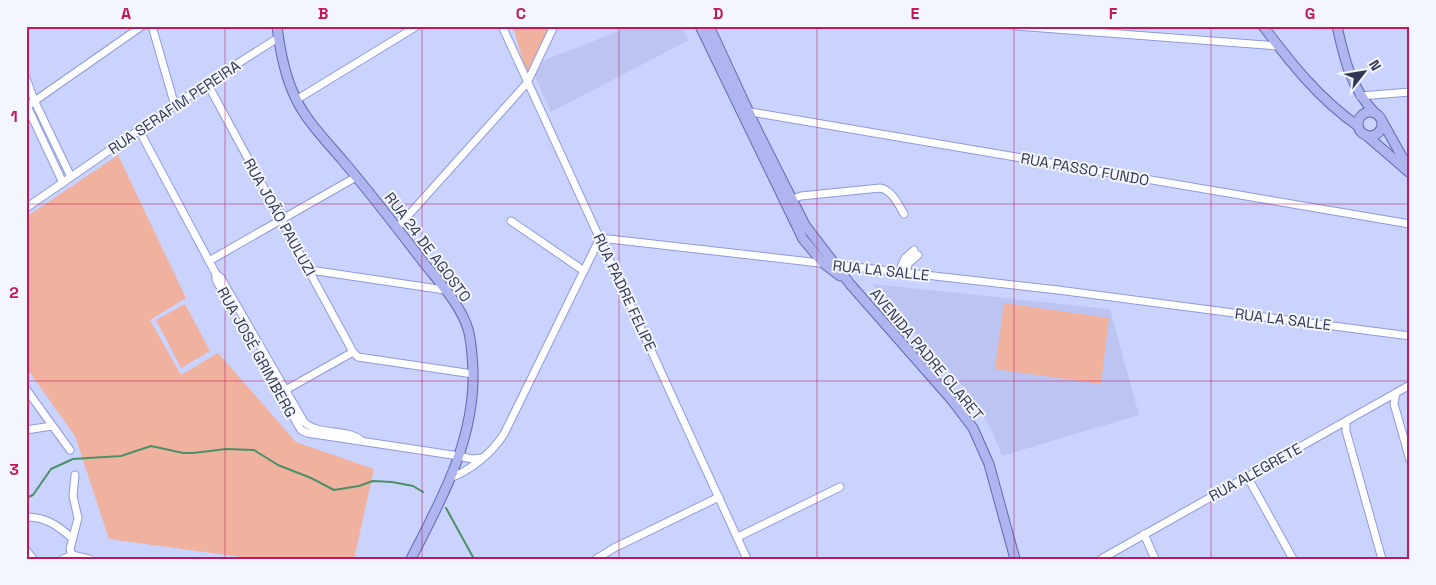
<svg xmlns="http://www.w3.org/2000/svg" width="1436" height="585" font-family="'Space Grotesk',sans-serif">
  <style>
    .built { fill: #bcc5f2 }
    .green { fill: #f0b19f }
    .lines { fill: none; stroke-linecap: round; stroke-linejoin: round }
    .stream { stroke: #4c9068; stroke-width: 2 }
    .minor-casing { stroke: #8f9adc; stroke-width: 9 }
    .major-casing { stroke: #6069b2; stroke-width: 11 }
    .minor { stroke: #fff; stroke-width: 7 }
    .major { stroke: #aeb5ef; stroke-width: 9 }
    .grid { fill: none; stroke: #c2185b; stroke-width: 1; stroke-opacity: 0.55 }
    .labels { text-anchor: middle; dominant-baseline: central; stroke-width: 4; stroke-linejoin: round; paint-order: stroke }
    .street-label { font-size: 15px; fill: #323753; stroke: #f4f6fd }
    .neatline { fill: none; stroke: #c2185b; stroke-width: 2 }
    .grid-label { font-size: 16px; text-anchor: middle; font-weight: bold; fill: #c2185b }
  </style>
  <rect width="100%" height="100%" fill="#cad3fd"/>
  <g class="built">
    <polygon points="621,26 681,26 689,40 551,112 534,74 540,62 619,31"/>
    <polygon points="872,284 1110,309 1139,415 1002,456 992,431 968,392"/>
  </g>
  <g class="green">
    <polygon points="511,26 550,26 527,74 513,27"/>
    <polygon points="118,155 186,298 150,320 181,375 218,353 296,442 374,469 354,559 256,559 109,539 75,436 26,367 26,217"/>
    <polygon points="1004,303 1109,318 1101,384 995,369"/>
    <polygon points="185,304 210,351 181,368 156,320"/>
  </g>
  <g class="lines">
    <g class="stream">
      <polyline points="26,498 33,495 51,469 73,459 121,456 151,446 183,453 193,453 226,449 254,450 278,465 311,478 334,490 359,486 373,481 392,482 413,486 423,492"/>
      <polyline points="446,508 474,559"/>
    </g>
    <g class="minor-casing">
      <g id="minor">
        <polyline points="152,26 175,106"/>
        <polyline points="502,26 747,559"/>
        <polyline points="1015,26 1278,46"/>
        <polyline points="26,78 34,100 71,177"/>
        <polyline points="207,83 353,352"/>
        <polyline points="1360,96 1410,92"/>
        <polyline points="296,100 417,26"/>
        <polyline points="26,104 63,183"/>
        <polyline points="26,107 142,26"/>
        <polyline points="745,111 1410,224"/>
        <path d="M 139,130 L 216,274 L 221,278 L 304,422 C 319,436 345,428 361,440"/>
        <path d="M 792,199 L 801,196 L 880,188 C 892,190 898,204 904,214"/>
        <polyline points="26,208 207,83 278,38"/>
        <polyline points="511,221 584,271"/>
        <polyline points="397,228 527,83 554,26"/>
        <polyline points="600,238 1058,290 1410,336"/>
        <polyline points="209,261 356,177"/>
        <polyline points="310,270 445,290"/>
        <polyline points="899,272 905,258 914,250"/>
        <polyline points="906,273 908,264 918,255"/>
        <polyline points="216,274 216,280 233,309"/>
        <polyline points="259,355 298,425 301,430 307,433 459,456 472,459 482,458"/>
        <polyline points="26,389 70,450"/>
        <polyline points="282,392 353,352 358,357 473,374"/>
        <polyline points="1396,393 1394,404 1410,460"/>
        <polyline points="1346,422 1346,431 1382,559"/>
        <polyline points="26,430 52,426"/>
        <polyline points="1247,476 1293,559"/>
        <path d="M 450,478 C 471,470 491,454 504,434 L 600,238"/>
        <path d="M 26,517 C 46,517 57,525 72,538"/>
        <polyline points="1144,534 1155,559"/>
        <polyline points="738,537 840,487"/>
        <polyline points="26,550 33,559"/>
        <polyline points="72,555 70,549 78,518 73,496 75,475"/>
        <polyline points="63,559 72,555 89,559"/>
        <polyline points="596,559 614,548 719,497"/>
        <polyline points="1101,559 1410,385"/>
      </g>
    </g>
    <g class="major-casing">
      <g id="major">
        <path d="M 277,26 C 280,51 285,77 296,99 C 307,122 328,143 344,162 C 372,195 398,229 424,263 C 440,283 460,304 468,329 C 472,343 472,356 473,370 C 475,440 442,498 411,559"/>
        <polyline points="700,26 803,239 823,263 840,276"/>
        <polyline points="709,26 758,132 805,225 850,284 951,399 973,428 989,464 1015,559"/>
        <path d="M 1263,26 C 1291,63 1319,99 1358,126"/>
        <path d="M 1337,26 C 1344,58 1351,88 1374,112"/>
        <circle cx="1370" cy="124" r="12"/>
        <polyline points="1382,121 1410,171"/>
        <polyline points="1366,135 1410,173"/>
      </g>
    </g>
    <use href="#minor" class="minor"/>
    <use href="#major" class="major"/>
  </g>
  <path class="grid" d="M 225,26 L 225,559M 422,26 L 422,559M 619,26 L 619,559M 817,26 L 817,559M 1014,26 L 1014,559M 1211,26 L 1211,559M 26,204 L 1410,204M 26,381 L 1410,381"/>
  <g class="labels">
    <g class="street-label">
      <text transform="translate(174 107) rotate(-34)">RUA SERAFIM PEREIRA</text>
      <text transform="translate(1085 169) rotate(10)">RUA PASSO FUNDO</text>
      <text transform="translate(280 217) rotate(61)">RUA JOÃO PAULUZI</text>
      <text transform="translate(428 247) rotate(53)">RUA 24 DE AGOSTO</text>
      <text transform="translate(881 270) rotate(6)">RUA LA SALLE</text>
      <text transform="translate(625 292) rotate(65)">RUA PADRE FELIPE</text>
      <text transform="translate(1283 319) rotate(7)">RUA LA SALLE</text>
      <text transform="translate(257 352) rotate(61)">RUA JOSÉ GRIMBERG</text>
      <text transform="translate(927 354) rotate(50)">AVENIDA PADRE CLARET</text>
      <text transform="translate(1255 472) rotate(-29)">RUA ALEGRETE</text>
    </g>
  </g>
  <rect width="1436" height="585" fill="none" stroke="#f4f6fd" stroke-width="55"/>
  <g transform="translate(1364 72) rotate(59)" stroke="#f4f6fd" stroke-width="4" paint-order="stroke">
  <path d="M0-4L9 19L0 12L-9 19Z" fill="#323753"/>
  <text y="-8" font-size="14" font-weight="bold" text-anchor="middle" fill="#323753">N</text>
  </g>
  <rect x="28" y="28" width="1380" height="530" class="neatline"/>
  <g class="grid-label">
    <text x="126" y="19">A</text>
    <text x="323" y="19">B</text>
    <text x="521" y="19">C</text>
    <text x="718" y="19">D</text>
    <text x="915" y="19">E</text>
    <text x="1113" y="19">F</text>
    <text x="1310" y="19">G</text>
    <text x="14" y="122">1</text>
    <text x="14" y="298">2</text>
    <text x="14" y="475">3</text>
  </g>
</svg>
